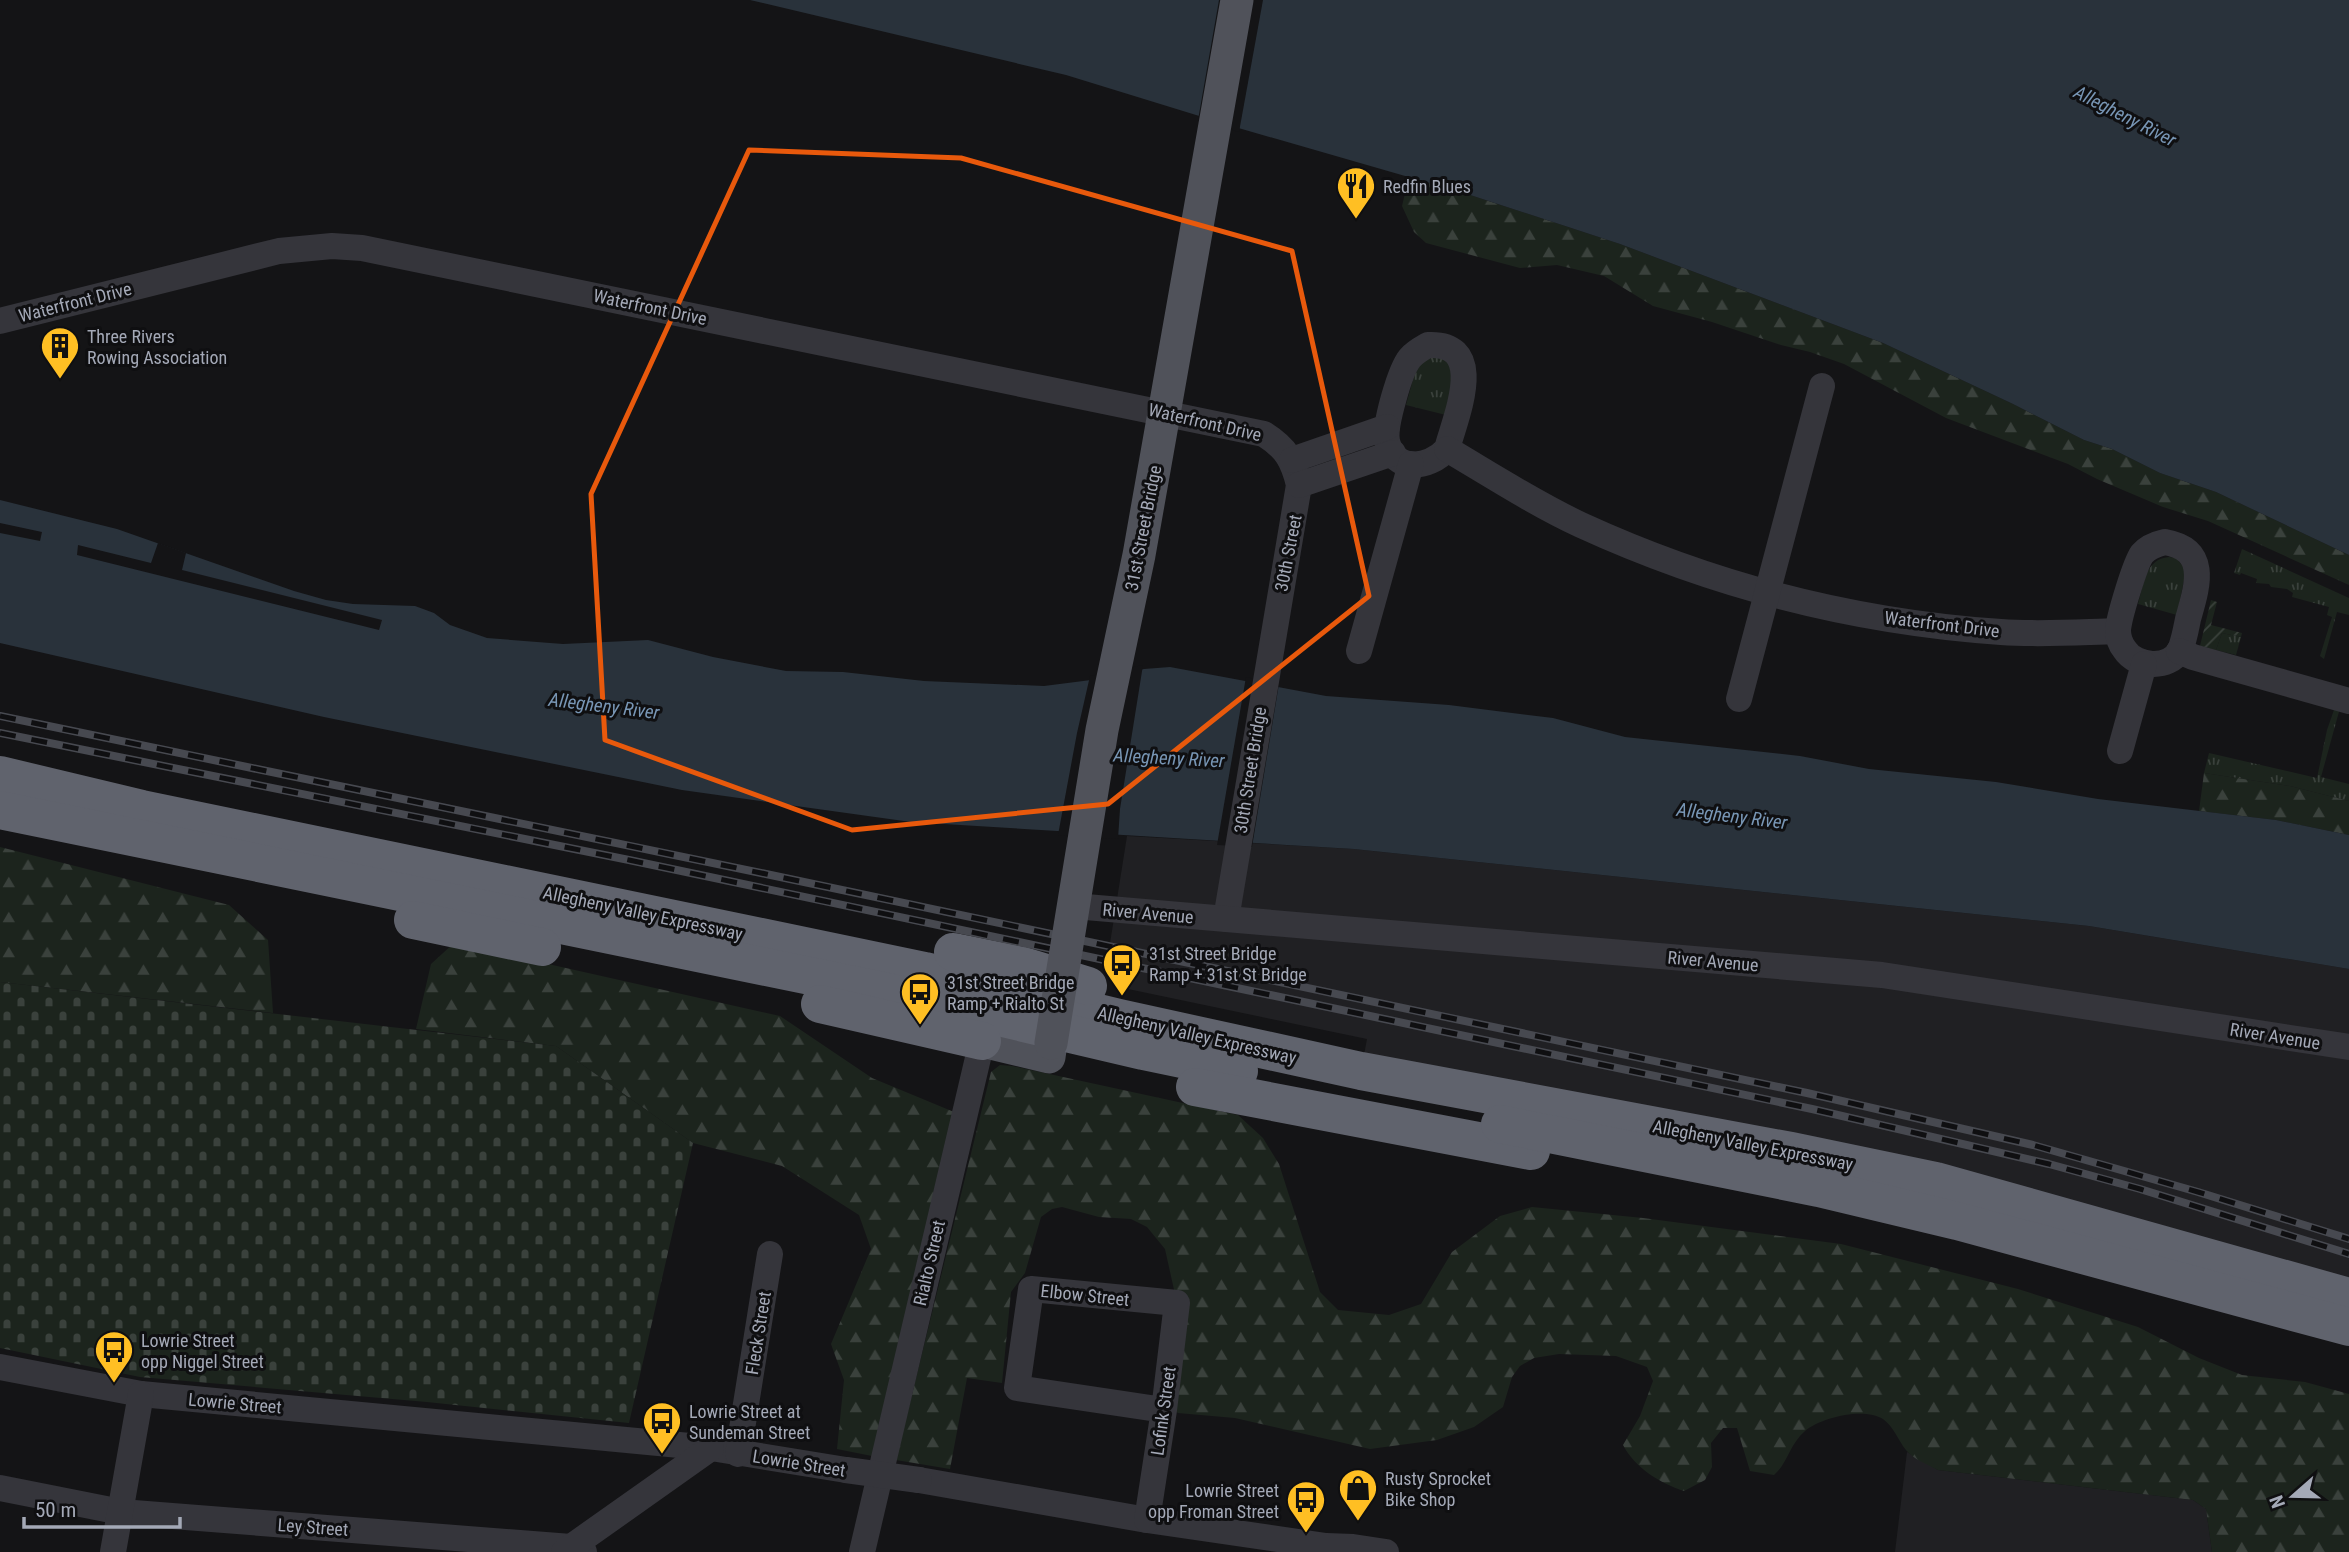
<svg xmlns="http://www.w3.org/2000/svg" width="2349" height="1552" font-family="'Roboto Condensed',sans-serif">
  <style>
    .built { fill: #202023 }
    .grass { fill: url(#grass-tufts) }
    .forest { fill: url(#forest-firs) }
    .cemetery { fill: url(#cemetery-stones) }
    .garden { fill: url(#garden-furrows) }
    .water { fill: #29323b }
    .pier { fill: #141416 }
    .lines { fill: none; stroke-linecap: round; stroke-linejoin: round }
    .minor { stroke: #35353b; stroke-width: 26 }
    .major { stroke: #50525a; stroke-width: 33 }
    .highway { stroke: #60636d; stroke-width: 38 }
    .rail-casing { stroke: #474950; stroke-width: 8 }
    .rail { stroke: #0f0f11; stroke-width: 5; stroke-dasharray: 16; stroke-linecap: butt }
    .minor-bridge { stroke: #35353b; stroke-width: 26 }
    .major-bridge { stroke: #50525a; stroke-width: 33 }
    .marked { fill: none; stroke: #e8590c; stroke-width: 5; stroke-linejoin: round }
    .labels { text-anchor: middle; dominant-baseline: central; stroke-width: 6; stroke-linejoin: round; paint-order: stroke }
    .poi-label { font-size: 18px; fill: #a4a9b7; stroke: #0f0f11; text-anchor: start }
    .street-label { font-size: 18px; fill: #a4a9b7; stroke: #0f0f11 }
    .water-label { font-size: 19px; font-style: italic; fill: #7896b5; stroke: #0f0f11 }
  </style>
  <defs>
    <pattern id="grass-tufts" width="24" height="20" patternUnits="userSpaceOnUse" patternTransform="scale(1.75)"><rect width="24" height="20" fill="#1c241d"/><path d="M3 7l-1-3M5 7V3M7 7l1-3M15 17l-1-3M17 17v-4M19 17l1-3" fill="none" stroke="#3a413c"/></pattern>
    <pattern id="forest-firs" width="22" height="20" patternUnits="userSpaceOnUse" patternTransform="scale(1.75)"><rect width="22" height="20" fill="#1c241d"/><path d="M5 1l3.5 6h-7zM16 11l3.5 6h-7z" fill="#3a413c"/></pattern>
    <pattern id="cemetery-stones" width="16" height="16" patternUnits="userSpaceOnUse" patternTransform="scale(1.75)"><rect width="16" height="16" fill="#1c241d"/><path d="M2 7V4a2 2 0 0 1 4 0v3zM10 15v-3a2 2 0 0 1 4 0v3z" fill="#3a413c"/></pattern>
    <pattern id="garden-furrows" width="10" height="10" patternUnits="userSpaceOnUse" patternTransform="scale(1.75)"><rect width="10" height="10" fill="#1c241d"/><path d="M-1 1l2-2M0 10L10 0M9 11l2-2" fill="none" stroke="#3a413c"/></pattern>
  </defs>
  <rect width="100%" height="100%" fill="#141416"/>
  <g class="built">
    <polygon points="1127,836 1354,849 2089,926 2349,969 2349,1297 1361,1071 1367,1039 1128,989 1115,979 1109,967 1108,956"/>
    <polygon points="1907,1452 1938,1470 2193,1500 2206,1509 2212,1552 1895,1552"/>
  </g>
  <g class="grass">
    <polygon points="1434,357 1447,360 1455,375 1446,415 1406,405 1414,376 1421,362"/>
    <polygon points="2242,549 2349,598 2349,615 2337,612 2324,659 2320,656 2332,617 2327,615 2329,607 2292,597 2293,593 2287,589 2271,587 2269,584 2256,583 2257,579 2241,573 2240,575 2234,573"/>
    <path d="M 2169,557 L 2176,558 L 2186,570 L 2177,615 L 2138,604 C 2144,584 2145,559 2169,557 Z"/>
    <polygon points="2222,633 2241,637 2236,655 2216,650"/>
    <polygon points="2335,707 2340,708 2321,777 2349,784 2349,801 2290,786 2204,773 2209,753 2317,778 2327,730"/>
  </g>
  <g class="forest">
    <polygon points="1409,177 1464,193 1620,244 1883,343 2013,404 2084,440 2112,449 2160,473 2216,492 2349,555 2349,585 2208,521 2163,507 2097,479 2068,464 1946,418 1844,364 1810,352 1781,345 1712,322 1653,306 1604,276 1557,265 1520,268 1426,243 1414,232 1402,206"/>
    <polygon points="2204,773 2290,786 2349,801 2349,835 2276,820 2199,811"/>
    <polygon points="0,847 229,905 268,940 273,1013 0,982"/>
    <polygon points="454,943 780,1016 872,1078 954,1112 872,1456 837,1449 844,1380 831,1344 871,1249 859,1215 782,1166 693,1143 556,1046 416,1029 431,964"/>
    <path d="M 1000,1065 L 1012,1066 L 1238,1115 L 1263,1138 L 1279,1164 L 1320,1292 L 1338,1310 L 1389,1315 L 1421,1304 L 1452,1252 L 1500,1216 L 1532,1207 L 1643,1218 L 1841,1244 L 2018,1289 L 2138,1327 L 2199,1358 L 2242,1375 L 2305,1382 L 2349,1394 L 2349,1552 L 2212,1552 L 2206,1509 L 2193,1500 L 1938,1470 C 1928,1465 1913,1459 1906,1450 C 1898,1440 1894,1427 1883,1419 C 1865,1407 1821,1417 1805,1431 C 1789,1445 1788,1463 1774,1475 L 1750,1471 L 1737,1428 L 1723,1428 L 1711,1443 L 1712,1467 L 1705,1480 L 1684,1491 C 1660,1483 1635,1468 1623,1445 L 1640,1416 L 1653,1381 L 1647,1367 L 1616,1356 L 1559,1354 L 1534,1358 L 1520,1366 L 1512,1377 L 1503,1407 L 1474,1427 L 1437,1440 L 1370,1449 L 1235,1418 L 1178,1413 L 1164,1401 L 1177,1303 L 1165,1249 L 1147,1227 L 1131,1219 L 1099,1217 L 1062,1207 L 1052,1209 L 1041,1217 L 1025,1273 L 1011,1292 L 1002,1383 L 967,1378 L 950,1469 L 896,1460 L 991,1072 Z"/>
  </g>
  <polygon class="cemetery" points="0,982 556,1046 693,1143 629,1423 427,1402 140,1377 0,1348"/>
  <polygon class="garden" points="2211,600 2217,602 2211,625 2242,633 2241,637 2222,633 2216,650 2200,646"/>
  <g class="water">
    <polygon points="750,0 2349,0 2349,555 2216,492 2160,473 2112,449 2084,440 2013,404 1883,343 1620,244 1464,193 1235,127 1066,75"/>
    <polygon points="0,500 117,529 294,591 326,600 353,604 415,606 434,613 450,625 487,638 563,644 648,640 713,657 786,671 843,672 924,681 1044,686 1091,680 1144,669 1170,667 1326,696 1449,705 1553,718 1625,737 1800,756 1869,769 1996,782 2098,799 2276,820 2349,835 2349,969 2089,926 1354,849 911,822 682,790 324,717 0,643"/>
  </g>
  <g class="pier">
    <polygon points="1219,0 1263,0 1239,132 1198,120"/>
    <polygon points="0,523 42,532 40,541 0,533"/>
    <polygon points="158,543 186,553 182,570 382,620 379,630 77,555 78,545 151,563"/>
    <polygon points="1143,665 1120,809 1118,839 1058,835 1077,733 1090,676"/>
    <polygon points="1246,677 1279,684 1252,847 1217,845"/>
  </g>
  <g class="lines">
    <g class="minor">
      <path d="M 0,321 L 279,251 L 332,246 L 362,248 L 1264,434 C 1286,448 1293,460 1299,485 L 1226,919"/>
      <path d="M 1428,345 C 1489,342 1455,418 1447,449 C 1428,470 1394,472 1387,441 C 1384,426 1400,370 1410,358 C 1415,352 1421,349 1428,345 Z"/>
      <path d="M 1447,449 C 1491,475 1534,503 1581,525 C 1714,586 1856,622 2001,632 C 2040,635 2080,632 2118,631"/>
      <polyline points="1292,460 1387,427"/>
      <polyline points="1299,485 1393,453"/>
      <path d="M 2165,542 C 2210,550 2197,587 2188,619 C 2186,629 2184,641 2180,650 C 2169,670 2136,667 2125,650 C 2120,644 2118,638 2118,630 C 2119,617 2135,564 2142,554 C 2148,547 2156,544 2165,542 Z"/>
      <polyline points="1359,651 1411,464"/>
      <polyline points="2179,651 2193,657 2349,701"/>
      <polyline points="1739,699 1822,386"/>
      <polyline points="2120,751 2144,664"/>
      <polyline points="1074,906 1882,975 2349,1047"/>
      <polyline points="0,1367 141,1394 711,1448 846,1470"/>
      <polyline points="738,1454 770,1254"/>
      <polyline points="919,1480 1147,1520 1326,1546 1353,1547 1386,1552"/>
      <polyline points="0,1488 121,1512 571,1547 584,1552"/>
      <polyline points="1147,1520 1164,1410 1177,1303 1031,1289 1017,1388 1164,1410"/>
      <polyline points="113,1552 141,1394"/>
      <polyline points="564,1552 711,1448"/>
      <polyline points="862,1552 982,1041"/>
    </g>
    <polyline class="major" points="982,1041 1049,1057 1051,1043"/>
    <g class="highway">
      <polyline points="0,775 142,809 925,971 1119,1018 1361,1071 1791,1151 1936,1181 2349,1297"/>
      <polyline points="0,810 922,999 1143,1051 1239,1071"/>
      <polyline points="413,920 542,947"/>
      <polyline points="953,952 1023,966 1088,986"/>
      <polyline points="820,1004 982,1041"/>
      <polyline points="1195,1087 1531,1151"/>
      <polyline points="1500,1124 1819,1188 1957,1221 2349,1327"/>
    </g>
    <g class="rail-casing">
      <g id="rail">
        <polyline points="0,716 766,874 1807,1093 2033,1145 2198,1192 2349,1239"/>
        <polyline points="0,733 629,860 1812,1109 2049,1164 2140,1189 2349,1254"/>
      </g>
    </g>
    <use href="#rail" class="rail"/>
    <polyline class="minor-bridge" points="846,1470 919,1480"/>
    <polyline class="major-bridge" points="1051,1043 1102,730 1139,555 1237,0"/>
  </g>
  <path class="marked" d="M 749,150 L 961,158 L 1292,251 L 1369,596 L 1108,804 L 852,830 L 605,740 L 591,494 Z"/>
  <defs>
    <g id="restaurant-pin" transform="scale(2.0125)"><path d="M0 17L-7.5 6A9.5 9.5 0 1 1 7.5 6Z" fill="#ffbf23" stroke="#0f0f11"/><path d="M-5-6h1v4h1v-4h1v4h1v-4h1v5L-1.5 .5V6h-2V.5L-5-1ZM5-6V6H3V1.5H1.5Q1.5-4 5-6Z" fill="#111"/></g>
    <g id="building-pin" transform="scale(2.0125)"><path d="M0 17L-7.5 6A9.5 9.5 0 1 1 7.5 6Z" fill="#ffbf23" stroke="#0f0f11"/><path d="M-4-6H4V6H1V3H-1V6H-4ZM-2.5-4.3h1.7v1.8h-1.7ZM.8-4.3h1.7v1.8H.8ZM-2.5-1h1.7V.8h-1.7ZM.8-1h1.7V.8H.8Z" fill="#111"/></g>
    <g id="bus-pin" transform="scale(2.0125)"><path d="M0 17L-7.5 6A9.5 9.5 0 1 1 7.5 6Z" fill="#ffbf23" stroke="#0f0f11"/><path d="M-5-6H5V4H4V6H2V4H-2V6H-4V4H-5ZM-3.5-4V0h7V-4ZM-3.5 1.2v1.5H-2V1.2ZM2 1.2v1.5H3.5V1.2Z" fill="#111"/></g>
    <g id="shop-pin" transform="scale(2.0125)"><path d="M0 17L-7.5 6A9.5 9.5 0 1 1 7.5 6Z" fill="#ffbf23" stroke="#0f0f11"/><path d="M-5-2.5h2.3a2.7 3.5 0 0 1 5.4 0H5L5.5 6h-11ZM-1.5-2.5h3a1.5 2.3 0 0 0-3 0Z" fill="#111"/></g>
  </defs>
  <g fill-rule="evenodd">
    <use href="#restaurant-pin" x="1356" y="186"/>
    <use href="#building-pin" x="60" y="346"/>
    <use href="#bus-pin" x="1122" y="963"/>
    <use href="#bus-pin" x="920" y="992"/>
    <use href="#bus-pin" x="114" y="1350"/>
    <use href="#bus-pin" x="662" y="1421"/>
    <use href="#shop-pin" x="1358" y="1488"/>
    <use href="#bus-pin" x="1306" y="1500"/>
  </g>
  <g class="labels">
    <g class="poi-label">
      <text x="1383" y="186">Redfin Blues</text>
      <text x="87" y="336">Three Rivers<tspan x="87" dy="21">Rowing Association</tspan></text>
      <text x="1149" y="953">31st Street Bridge<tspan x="1149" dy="21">Ramp + 31st St Bridge</tspan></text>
      <text x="947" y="982">31st Street Bridge<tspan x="947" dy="21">Ramp + Rialto St</tspan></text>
      <text x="141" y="1340">Lowrie Street<tspan x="141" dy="21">opp Niggel Street</tspan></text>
      <text x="689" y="1411">Lowrie Street at<tspan x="689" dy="21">Sundeman Street</tspan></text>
      <text x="1385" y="1478">Rusty Sprocket<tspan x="1385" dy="21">Bike Shop</tspan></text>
      <text x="1279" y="1490" text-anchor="end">Lowrie Street<tspan x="1279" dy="21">opp Froman Street</tspan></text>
    </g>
    <g class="street-label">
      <text transform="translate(75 302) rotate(-14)">Waterfront Drive</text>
      <text transform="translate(650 307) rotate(12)">Waterfront Drive</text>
      <text transform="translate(1205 422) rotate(13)">Waterfront Drive</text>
      <text transform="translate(1143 528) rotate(-79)">31st Street Bridge</text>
      <text transform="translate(1288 553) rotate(-79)">30th Street</text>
      <text transform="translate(1942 624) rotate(7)">Waterfront Drive</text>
      <text transform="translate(1250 770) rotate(-81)">30th Street Bridge</text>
      <text transform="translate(643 913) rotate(12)">Allegheny Valley Expressway</text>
      <text transform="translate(1148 913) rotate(5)">River Avenue</text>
      <text transform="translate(1713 961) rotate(5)">River Avenue</text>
      <text transform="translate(1197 1035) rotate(13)">Allegheny Valley Expressway</text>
      <text transform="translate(2275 1036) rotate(9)">River Avenue</text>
      <text transform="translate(1753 1145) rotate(11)">Allegheny Valley Expressway</text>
      <text transform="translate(929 1263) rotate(-77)">Rialto Street</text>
      <text transform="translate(1085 1295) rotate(6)">Elbow Street</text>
      <text transform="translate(758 1333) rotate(-81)">Fleck Street</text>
      <text transform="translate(235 1403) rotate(5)">Lowrie Street</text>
      <text transform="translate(1163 1411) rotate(-82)">Lofink Street</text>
      <text transform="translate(799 1463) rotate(9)">Lowrie Street</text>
      <text transform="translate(313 1527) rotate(4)">Ley Street</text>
    </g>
    <g class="water-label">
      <text transform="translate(2125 116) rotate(27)">Allegheny River</text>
      <text transform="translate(604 706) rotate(7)">Allegheny River</text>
      <text transform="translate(1169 758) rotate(3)">Allegheny River</text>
      <text transform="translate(1732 816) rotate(7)">Allegheny River</text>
    </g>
  </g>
  <g transform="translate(2293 1496) rotate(250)" stroke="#0f0f11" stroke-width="5" paint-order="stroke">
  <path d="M0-5L12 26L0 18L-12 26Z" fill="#a4a9b7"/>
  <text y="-10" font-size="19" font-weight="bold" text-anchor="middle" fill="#a4a9b7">N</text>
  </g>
  <path d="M24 1517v10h156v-10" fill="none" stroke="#a4a9b7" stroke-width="3.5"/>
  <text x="35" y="1517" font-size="21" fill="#a4a9b7" stroke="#0f0f11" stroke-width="5" paint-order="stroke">50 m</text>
</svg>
